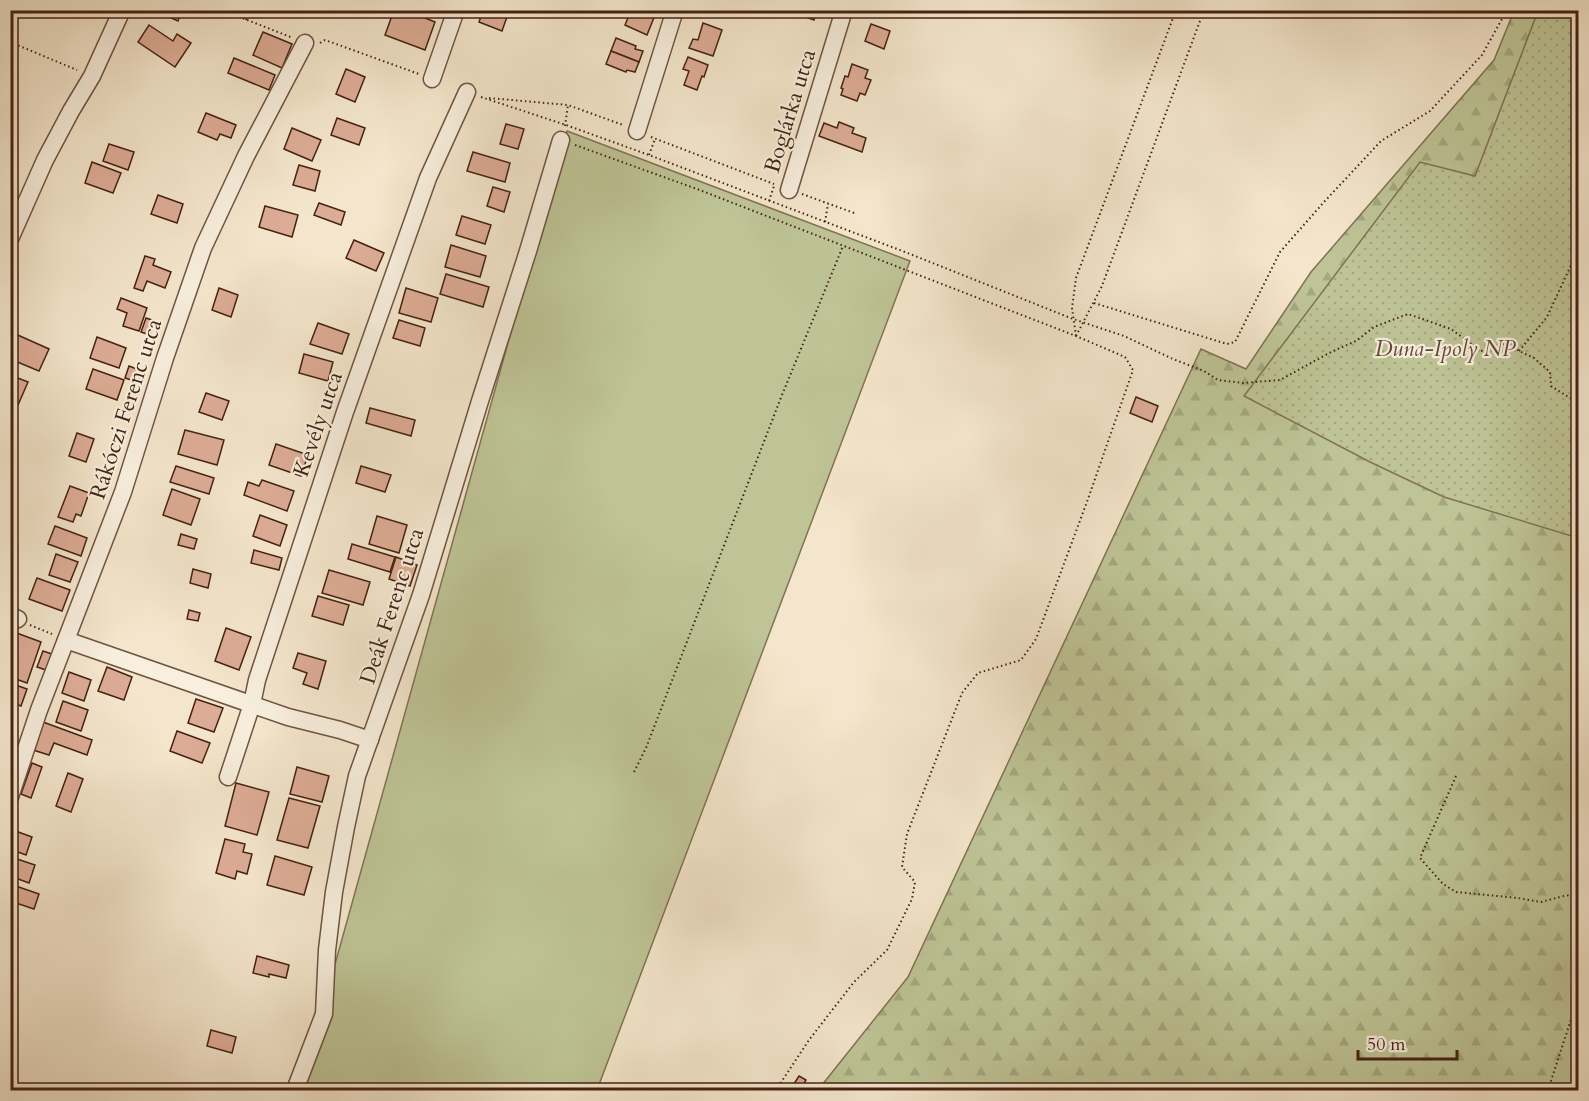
<svg xmlns="http://www.w3.org/2000/svg" width="1589" height="1101" font-family="Cardo,serif">
  <style>
    .forest { fill: url(#forest-firs); stroke: #817354; stroke-width: 1.5 }
    .park { fill: url(#park-dots); stroke: #817354; stroke-width: 1.5 }
    .garden { fill: #bec496; stroke: #817354; stroke-width: 1.5 }
    .building { fill: #ddac96; stroke: #442213; stroke-width: 1.5 }
    .lines { fill: none; stroke-linecap: round; stroke-linejoin: round }
    .minor-casing { stroke: #705341; stroke-width: 19 }
    .path { stroke: #442213; stroke-width: 2; stroke-dasharray: 1.5 3; stroke-linecap: butt }
    .minor { stroke: #f8efde; stroke-width: 16 }
    .labels { text-anchor: middle; dominant-baseline: central; stroke-width: 4.5; stroke-linejoin: round; paint-order: stroke }
    .street-label { font-size: 22px; fill: #442213; stroke: #f8efde }
    .park-label { font-size: 22px; font-style: italic; fill: #624a34; stroke: #f8efde }
  </style>
  <defs>
    <pattern id="forest-firs" width="22" height="20" patternUnits="userSpaceOnUse" patternTransform="scale(1.5)"><rect width="22" height="20" fill="#bec496"/><path d="M5 1l3.5 6h-7zM16 11l3.5 6h-7z" fill="#a4a880"/></pattern>
    <pattern id="park-dots" width="8" height="8" patternUnits="userSpaceOnUse" patternTransform="scale(1.5)"><rect width="8" height="8" fill="#bec496"/><path d="M2 2h.1M6 6h.1" fill="none" stroke="#a4a880" stroke-width="1.8" stroke-linecap="round"/></pattern>
  </defs>
  <rect width="100%" height="100%" fill="#f4e6cc"/>
  <filter id="stains"><feTurbulence type="fractalNoise" baseFrequency=".00333" numOctaves="4"/><feColorMatrix values="0 0 0 0 .2 0 0 0 0 .09 0 0 0 0 .02 0 0 0 .5 -.17"/></filter>
  <radialGradient id="worn" r=".72"><stop offset=".6" stop-color="#630" stop-opacity="0"/><stop offset="1" stop-color="#630" stop-opacity=".3"/></radialGradient>
  <polygon class="forest" points="1514,11 1578,11 1578,1090 818,1090 908,977 1201,349 1246,369 1311,272 1494,60"/>
  <polygon class="park" points="1538,11 1578,11 1578,538 1444,497 1370,462 1244,396 1420,162 1475,176"/>
  <polygon class="garden" points="567,131 910,261 597,1090 300,1090"/>
  <g class="building">
    <polygon points="153,10 182,10 178,21"/>
    <polygon points="394,10 405,10 435,22 425,50 385,35"/>
    <polygon points="483,10 509,11 502,31 479,22"/>
    <polygon points="631,10 657,10 647,35 625,25"/>
    <polygon points="786,10 817,10 814,20"/>
    <polygon points="703,23 722,30 713,56 689,48 693,39 698,40"/>
    <polygon points="871,24 890,31 884,49 865,41"/>
    <polygon points="149,25 173,41 177,34 191,43 175,67 138,42"/>
    <polygon points="263,32 292,44 282,68 253,55"/>
    <polygon points="616,38 636,46 635,49 643,51 639,62 611,51"/>
    <polygon points="611,51 639,62 635,72 627,70 626,72 606,64"/>
    <polygon points="688,57 708,65 704,77 702,76 697,90 684,85 689,71 683,69"/>
    <polygon points="234,58 275,75 269,90 228,73"/>
    <polygon points="852,64 868,70 865,78 871,80 865,95 860,93 857,101 841,95 843,89 841,88 845,76 848,77"/>
    <polygon points="346,69 365,77 355,102 336,94"/>
    <polygon points="206,113 236,125 231,138 220,134 217,140 198,132"/>
    <polygon points="337,118 365,128 359,145 331,135"/>
    <polygon points="839,122 854,128 852,133 866,138 862,152 819,136 824,123 837,128"/>
    <polygon points="506,124 524,129 518,149 500,144"/>
    <polygon points="292,128 321,140 312,161 284,149"/>
    <polygon points="109,144 134,152 128,170 103,161"/>
    <polygon points="473,152 510,163 505,182 467,171"/>
    <polygon points="92,162 121,173 113,193 85,183"/>
    <polygon points="299,165 320,171 315,191 293,185"/>
    <polygon points="493,187 510,192 504,212 487,206"/>
    <polygon points="158,195 183,204 177,223 151,214"/>
    <polygon points="319,203 345,212 341,225 314,215"/>
    <polygon points="265,206 298,215 292,237 259,227"/>
    <polygon points="462,216 491,225 485,244 456,235"/>
    <polygon points="354,240 384,253 376,271 346,258"/>
    <polygon points="451,245 486,256 480,277 445,267"/>
    <polygon points="145,256 155,259 153,265 171,272 165,288 147,281 143,291 134,288"/>
    <polygon points="446,274 489,287 483,307 440,294"/>
    <polygon points="219,288 238,295 231,317 212,310"/>
    <polygon points="406,288 438,298 431,322 399,313"/>
    <polygon points="121,298 147,308 139,331 123,326 127,313 117,309"/>
    <polygon points="146,318 155,321 150,335 141,332"/>
    <polygon points="399,320 425,328 420,346 393,338"/>
    <polygon points="318,323 349,334 342,354 310,344"/>
    <polygon points="11,332 49,349 39,371 10,359"/>
    <polygon points="97,337 126,348 119,368 90,358"/>
    <polygon points="304,354 333,362 328,381 299,373"/>
    <polygon points="129,366 142,371 138,382 125,378"/>
    <polygon points="93,369 124,380 117,400 86,389"/>
    <polygon points="10,375 28,382 18,405 10,402"/>
    <polygon points="206,393 229,401 222,420 199,412"/>
    <polygon points="1136,397 1158,406 1152,422 1130,413"/>
    <polygon points="370,408 415,420 411,436 366,423"/>
    <polygon points="185,430 224,440 217,465 178,454"/>
    <polygon points="77,433 94,439 86,462 69,456"/>
    <polygon points="276,444 308,455 301,476 269,465"/>
    <polygon points="176,466 214,478 209,494 170,482"/>
    <polygon points="361,466 391,475 385,492 356,483"/>
    <polygon points="262,480 294,491 287,511 244,495 248,482 259,486"/>
    <polygon points="70,486 89,493 81,516 76,514 73,522 58,517"/>
    <polygon points="172,489 200,499 191,525 163,515"/>
    <polygon points="260,515 287,525 280,546 253,536"/>
    <polygon points="377,516 407,525 399,553 369,544"/>
    <polygon points="55,526 87,538 81,556 48,544"/>
    <polygon points="181,534 197,539 194,549 178,545"/>
    <polygon points="352,544 395,557 390,572 348,559"/>
    <polygon points="254,550 282,558 279,570 251,563"/>
    <polygon points="56,554 78,562 70,582 49,575"/>
    <polygon points="396,557 417,565 410,586 389,579"/>
    <polygon points="193,569 211,574 208,588 190,583"/>
    <polygon points="329,570 370,582 363,605 322,593"/>
    <polygon points="37,578 70,590 62,611 29,599"/>
    <polygon points="318,596 349,605 343,625 312,616"/>
    <polygon points="189,610 200,613 198,621 187,619"/>
    <polygon points="226,628 251,637 239,670 215,661"/>
    <polygon points="14,632 41,642 27,683 10,677 10,642"/>
    <polygon points="43,651 52,654 46,670 37,667"/>
    <polygon points="298,653 326,661 318,689 303,684 307,673 293,668"/>
    <polygon points="107,667 132,677 124,700 98,691"/>
    <polygon points="69,672 91,680 84,701 62,693"/>
    <polygon points="10,683 27,689 21,706 10,702"/>
    <polygon points="196,699 223,708 214,732 188,723"/>
    <polygon points="63,701 88,710 81,731 56,722"/>
    <polygon points="43,722 92,740 87,755 54,743 49,755 33,750"/>
    <polygon points="177,731 210,743 202,763 170,751"/>
    <polygon points="32,763 42,767 31,798 21,794"/>
    <polygon points="297,767 329,776 322,802 290,794"/>
    <polygon points="68,773 83,779 71,812 56,806"/>
    <polygon points="236,783 269,792 257,835 225,826"/>
    <polygon points="289,798 320,806 308,848 277,840"/>
    <polygon points="10,829 32,837 26,855 10,849"/>
    <polygon points="225,839 245,844 243,852 252,854 247,874 237,871 235,879 216,873"/>
    <polygon points="275,856 312,867 304,895 267,885"/>
    <polygon points="11,857 35,865 29,883 10,876"/>
    <polygon points="10,884 39,894 34,909 10,901"/>
    <polygon points="257,956 289,965 286,978 269,974 269,977 253,973"/>
    <polygon points="211,1030 236,1037 232,1053 207,1046"/>
    <polygon points="799,1076 806,1080 800,1090 790,1090"/>
  </g>
  <g class="lines">
    <g class="minor-casing">
      <g id="minor">
        <polyline points="432,79 456,10"/>
        <polyline points="637,131 675,10"/>
        <polyline points="789,190 844,10"/>
        <polyline points="10,239 45,160 71,111 92,76 122,10"/>
        <polyline points="10,616 18,619"/>
        <polyline points="66,640 288,717 340,730 370,740"/>
        <polyline points="228,777 252,704 257,680 345,412 428,178 467,92"/>
        <polyline points="10,797 39,710 123,492 165,358 203,248 246,156 305,43"/>
        <polyline points="295,1090 324,1014 327,950 334,892 346,827 357,776 421,595 480,401 528,251 561,140"/>
      </g>
    </g>
    <g class="path">
      <polyline points="222,10 293,38"/>
      <polyline points="246,20 250,10"/>
      <polyline points="10,42 77,70"/>
      <polyline points="320,43 325,40 419,74"/>
      <polyline points="481,97 566,125 649,155 905,252 1073,319 1124,336 1173,359 1204,371 1218,380 1243,383 1280,380 1331,352 1356,341 1374,327 1408,314 1451,329 1481,351 1509,342 1519,351 1534,358 1550,372 1551,386 1573,400 1578,401"/>
      <polyline points="489,98 568,105 623,125"/>
      <polyline points="565,126 568,105"/>
      <polyline points="651,137 774,184"/>
      <polyline points="575,145 697,189 1076,336 1125,357 1133,370 1088,499 1036,639 1021,660 978,673 962,693 907,834 902,867 915,882 912,899 887,950 854,982 809,1040 776,1090"/>
      <polyline points="649,155 655,139"/>
      <polyline points="802,194 857,214"/>
      <polyline points="769,201 774,186"/>
      <polyline points="825,222 828,204"/>
      <polyline points="1094,303 1227,344 1235,342 1280,252 1324,202 1381,141 1430,111 1482,55 1507,10"/>
      <polyline points="1076,336 1102,286 1204,10"/>
      <polyline points="1076,336 1072,308 1076,278 1176,10"/>
      <polyline points="1519,351 1547,317 1578,250"/>
      <polyline points="30,625 52,634"/>
      <polyline points="634,772 646,748 780,400 843,246"/>
      <polyline points="1456,776 1420,858 1443,884 1456,892 1518,898 1541,902 1564,896 1578,894"/>
      <polyline points="1548,1090 1578,998"/>
    </g>
    <use href="#minor" class="minor"/>
  </g>
  <g class="labels">
    <g class="street-label">
      <text transform="translate(790 111) rotate(-73)">Boglárka utca</text>
      <text transform="translate(126 409) rotate(-72)">Rákóczi Ferenc utca</text>
      <text transform="translate(318 424) rotate(-71)">Kevély utca</text>
      <text transform="translate(392 606) rotate(-72)">Deák Ferenc utca</text>
    </g>
    <g class="park-label">
      <text x="1445" y="349">Duna-Ipoly NP</text>
    </g>
  </g>
  <rect width="1589" height="1101" fill="none" stroke="#f4e6cc" stroke-width="36"/>
  <rect x="12" y="12" width="1565" height="1077" fill="none" stroke="#442213" stroke-width="3"/>
  <rect x="18" y="18" width="1553" height="1065" fill="none" stroke="#442213" stroke-width="1.5"/>
  <path d="M1358 1050v9h99v-9" fill="none" stroke="#442213" stroke-width="3"/>
  <text x="1367" y="1050" font-size="18" fill="#442213" stroke="#f8efde" stroke-width="4.5" paint-order="stroke">50 m</text>
  <rect width="100%" height="100%" filter="url(#stains)"/>
  <rect width="100%" height="100%" fill="url(#worn)"/>
</svg>
